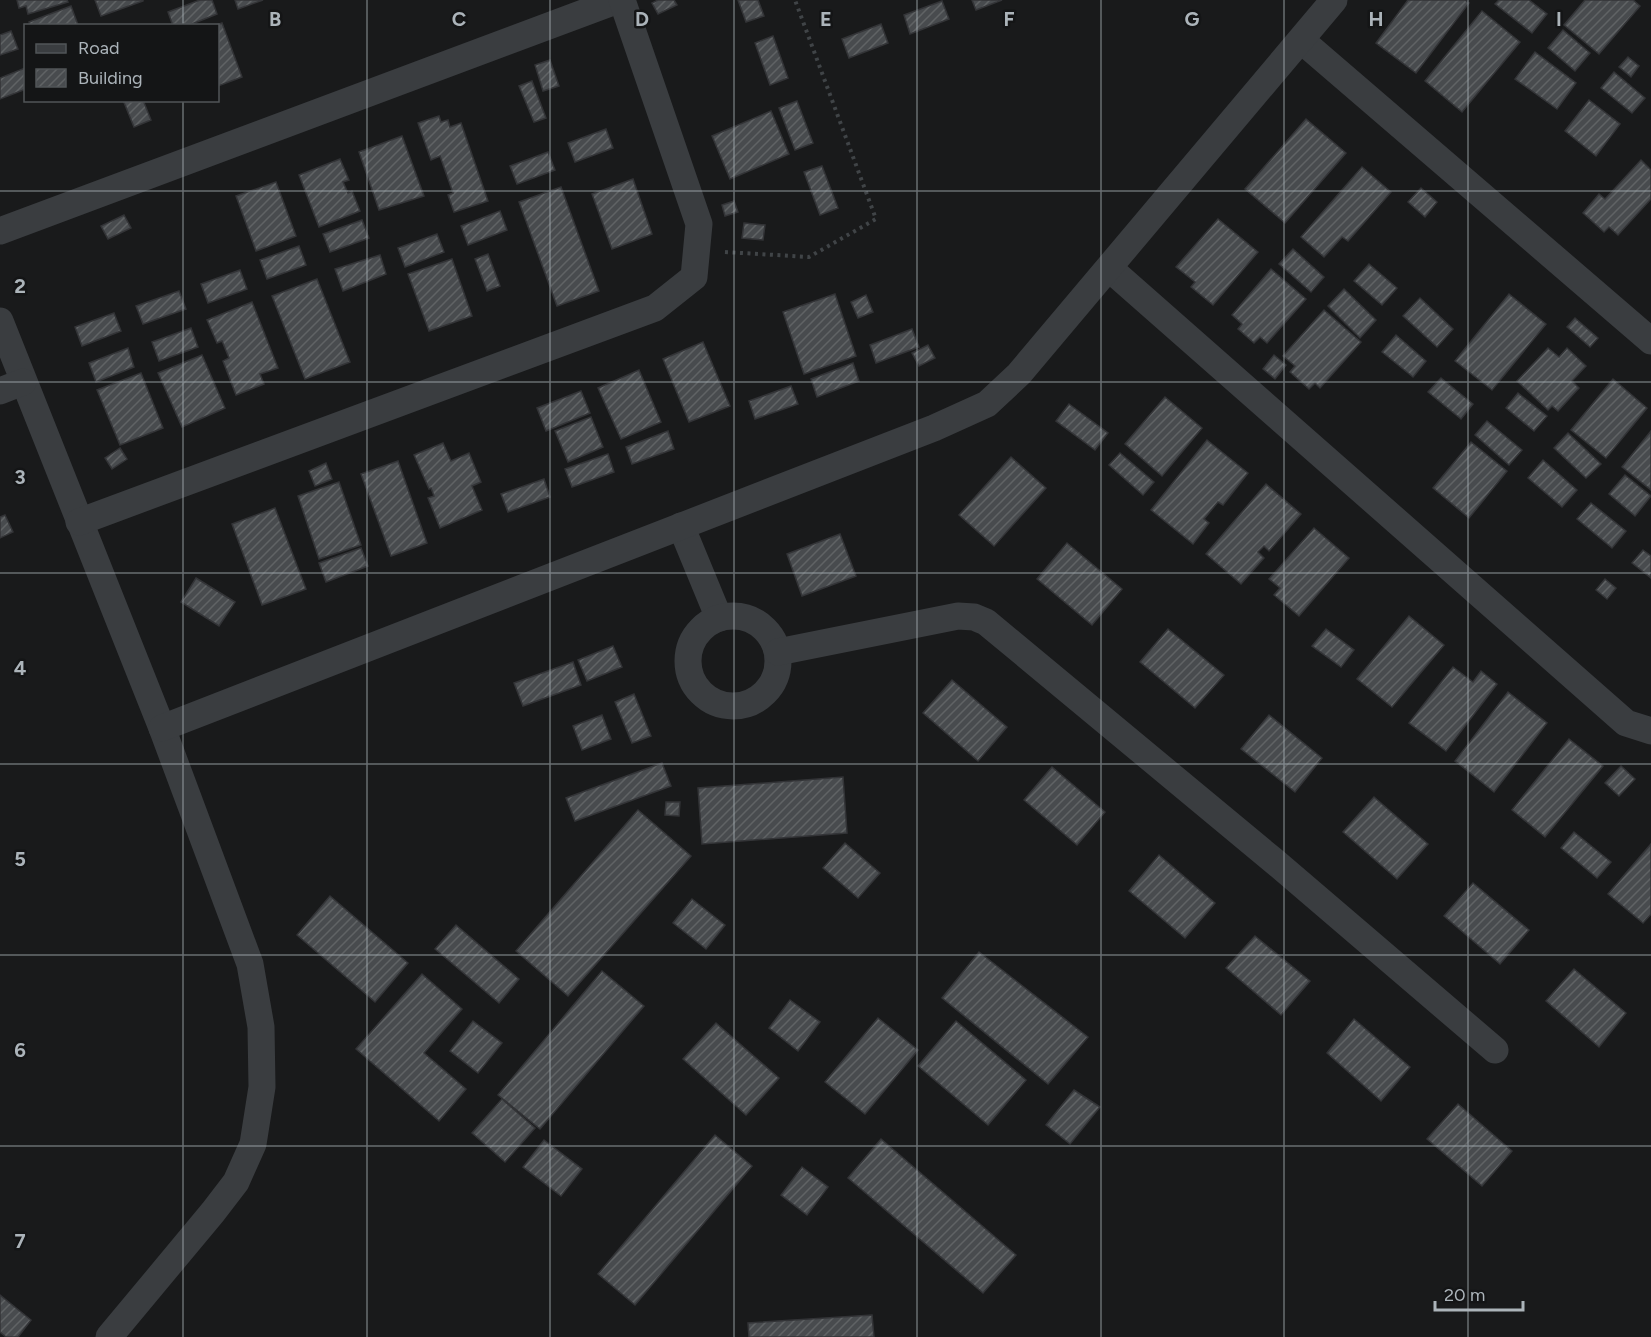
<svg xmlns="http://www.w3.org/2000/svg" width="1651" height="1337" font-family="Figtree,sans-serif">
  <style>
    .building { fill: url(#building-hatch); stroke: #333437; stroke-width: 1.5 }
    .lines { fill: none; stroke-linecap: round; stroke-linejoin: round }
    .path { stroke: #404447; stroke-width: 4; stroke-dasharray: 3 4.5; stroke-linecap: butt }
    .minor { stroke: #3a3d40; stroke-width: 27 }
    .grid { fill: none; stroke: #acb4ba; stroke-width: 1.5; stroke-opacity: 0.55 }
    .grid-label { font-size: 20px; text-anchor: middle; font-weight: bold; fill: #acb4ba; stroke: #141516; stroke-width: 5; stroke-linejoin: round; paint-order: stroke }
  </style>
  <defs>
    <pattern id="building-hatch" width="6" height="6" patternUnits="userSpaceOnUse" patternTransform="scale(1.5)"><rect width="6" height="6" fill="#484b4e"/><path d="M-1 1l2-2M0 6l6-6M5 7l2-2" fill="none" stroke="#606365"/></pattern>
  </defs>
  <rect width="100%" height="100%" fill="#191a1b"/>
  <g class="building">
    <polygon points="17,0 67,0 68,2 28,14 26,6 19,8"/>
    <polygon points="95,0 143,0 143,1 101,16"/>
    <polygon points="200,0 212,0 217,14 187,26 173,26 168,12"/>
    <polygon points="235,0 263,0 238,9"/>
    <polygon points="658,0 674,0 677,5 658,14 652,3"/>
    <polygon points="738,0 758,0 764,16 746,22"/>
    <polygon points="972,0 1002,0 976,10"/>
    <polygon points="1408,0 1465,0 1469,3 1416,73 1376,43"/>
    <polygon points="1499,0 1529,0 1547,14 1532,33 1495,4"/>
    <polygon points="1585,0 1633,0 1640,6 1599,54 1564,25"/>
    <polygon points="942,1 949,19 910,34 904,15"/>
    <polygon points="71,6 78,25 30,26 29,22"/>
    <polygon points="1482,11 1520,42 1462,112 1425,81"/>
    <polygon points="222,23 242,77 218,86 218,26 214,26"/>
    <polygon points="881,24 888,43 849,58 842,39"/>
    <polygon points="1563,30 1590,53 1575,71 1548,48"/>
    <polygon points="11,31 18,49 0,55 0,35"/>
    <polygon points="773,36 788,78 770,85 755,43"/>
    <polygon points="1535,52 1576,83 1557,109 1515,79"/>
    <polygon points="1628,57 1639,66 1631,77 1619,67"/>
    <polygon points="550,60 559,86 543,91 535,65"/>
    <polygon points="25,68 26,89 0,99 0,78"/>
    <polygon points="1614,72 1645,98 1632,113 1601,88"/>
    <polygon points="532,81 546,118 534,122 519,86"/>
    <polygon points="123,100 143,100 151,120 134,127"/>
    <polygon points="1589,100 1620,124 1596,156 1565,131"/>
    <polygon points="797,101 813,143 795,150 779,108"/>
    <polygon points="771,111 789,154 730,179 712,136"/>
    <polygon points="439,116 441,122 448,120 450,127 461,123 488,201 454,212 448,195 453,193 440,156 431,160 418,123"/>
    <polygon points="1306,119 1346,153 1285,223 1245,189"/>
    <polygon points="606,129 613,148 575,162 568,143"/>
    <polygon points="402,136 424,196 379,210 359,152"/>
    <polygon points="548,152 555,170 517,184 510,166"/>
    <polygon points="340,159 349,180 343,182 348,193 352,191 360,211 319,227 299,175"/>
    <polygon points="1641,160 1651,170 1651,199 1618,235 1609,227 1604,232 1583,213 1599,194 1605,199"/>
    <polygon points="822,166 838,208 820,215 804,172"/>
    <polygon points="1362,167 1391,192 1348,241 1342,237 1324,257 1301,237"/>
    <polygon points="633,179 652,234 612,249 592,194"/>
    <polygon points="276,182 296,236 256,251 236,196"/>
    <polygon points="561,187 599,291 557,306 519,202"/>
    <polygon points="1421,188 1437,202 1425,217 1408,202"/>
    <polygon points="734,201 738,212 725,216 722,205"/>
    <polygon points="500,211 507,230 468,245 461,226"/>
    <polygon points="124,215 131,228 108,239 101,226"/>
    <polygon points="1218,219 1258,252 1213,305 1191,287 1195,282 1176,267"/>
    <polygon points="362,220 369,238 330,252 323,234"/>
    <polygon points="744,223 765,225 763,240 742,238"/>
    <polygon points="437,234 444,252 405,267 398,248"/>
    <polygon points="299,246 306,265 267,279 260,260"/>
    <polygon points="1293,249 1324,277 1311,292 1279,264"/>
    <polygon points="488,254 500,286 487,291 475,259"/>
    <polygon points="380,255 386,274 343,291 335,269"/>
    <polygon points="452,259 472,316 429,331 408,274"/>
    <polygon points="1369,264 1397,288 1382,305 1354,281"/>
    <polygon points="1271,269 1306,299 1267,343 1260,337 1254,343 1238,329 1242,324 1232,315"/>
    <polygon points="240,270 247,289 208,303 201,284"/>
    <polygon points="317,279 350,362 305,379 272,296"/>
    <polygon points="1344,289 1376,320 1360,338 1328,306"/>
    <polygon points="179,291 186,309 143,324 136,306"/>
    <polygon points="835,294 856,356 804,374 783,312"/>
    <polygon points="1509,294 1546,324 1492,390 1455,361"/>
    <polygon points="866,295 873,312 858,318 851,302"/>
    <polygon points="1420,298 1453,329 1437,347 1403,316"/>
    <polygon points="252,302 278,368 260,374 264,384 236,395 223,361 229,358 222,341 217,343 207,320"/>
    <polygon points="1324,310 1361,342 1320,388 1315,383 1309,389 1290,372 1295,366 1283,356"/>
    <polygon points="114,313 121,331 82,346 75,327"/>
    <polygon points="1575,318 1598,338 1590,347 1567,327"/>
    <polygon points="191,328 198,347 159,361 152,342"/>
    <polygon points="912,329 919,347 876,363 870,345"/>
    <polygon points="1396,335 1426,361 1413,377 1382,352"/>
    <polygon points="703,342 730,406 689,422 663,359"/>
    <polygon points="928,345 935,358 919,366 912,353"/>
    <polygon points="128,348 134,367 96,382 89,363"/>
    <polygon points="1548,348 1559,357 1567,348 1586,366 1572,381 1579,388 1558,411 1552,406 1548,410 1517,381"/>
    <polygon points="202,355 225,408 182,427 158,373"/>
    <polygon points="1274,355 1286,365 1275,379 1263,369"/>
    <polygon points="853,363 859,381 817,397 811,379"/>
    <polygon points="639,370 661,422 621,439 598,388"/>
    <polygon points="141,373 163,428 120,445 97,390"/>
    <polygon points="1441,378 1473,404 1461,419 1428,392"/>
    <polygon points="1613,379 1647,408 1606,458 1571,430"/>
    <polygon points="791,386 798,404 755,419 749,401"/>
    <polygon points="581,391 590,413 546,431 537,408"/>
    <polygon points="1518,393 1547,416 1534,431 1506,408"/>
    <polygon points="1165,397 1202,428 1162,476 1125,444"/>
    <polygon points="1069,404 1108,433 1095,450 1056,421"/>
    <polygon points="591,417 603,447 568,462 555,431"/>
    <polygon points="1487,421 1522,450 1509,465 1475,435"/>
    <polygon points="668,431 674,449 632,464 626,447"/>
    <polygon points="1651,431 1651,490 1622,467"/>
    <polygon points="1568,433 1601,464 1586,478 1554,448"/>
    <polygon points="1207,440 1248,473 1223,505 1218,502 1204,519 1209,523 1193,544 1151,510"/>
    <polygon points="1471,442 1507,471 1469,518 1433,488"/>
    <polygon points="443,443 451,461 469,453 481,482 472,486 482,510 440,528 428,498 434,496 431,488 429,489 414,455"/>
    <polygon points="120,448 127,459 112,469 105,458"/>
    <polygon points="1120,453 1154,482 1143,495 1109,465"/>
    <polygon points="608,454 614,472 572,487 565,469"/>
    <polygon points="1011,457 1046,488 994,546 959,515"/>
    <polygon points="1543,460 1577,490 1562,507 1528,478"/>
    <polygon points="398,461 427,543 391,556 361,474"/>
    <polygon points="326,463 332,479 315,486 309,471"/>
    <polygon points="1625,475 1651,496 1635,516 1609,494"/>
    <polygon points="544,479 550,497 508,512 501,494"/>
    <polygon points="339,482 361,545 319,559 298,496"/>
    <polygon points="1266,484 1301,514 1269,551 1264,546 1258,552 1264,558 1241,584 1206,554"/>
    <polygon points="1591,503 1626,531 1612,548 1577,519"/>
    <polygon points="275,508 306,589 262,605 232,524"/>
    <polygon points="5,515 13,532 0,538 0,517"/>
    <polygon points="1314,528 1349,558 1299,616 1274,595 1280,588 1269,579"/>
    <polygon points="840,534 856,576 802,596 787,554"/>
    <polygon points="1067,543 1122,589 1092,625 1037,579"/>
    <polygon points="361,548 368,566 326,582 319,563"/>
    <polygon points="1643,550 1651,556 1651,578 1632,563"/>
    <polygon points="196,578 235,602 219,626 181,602"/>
    <polygon points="1605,579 1616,588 1607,599 1596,590"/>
    <polygon points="1409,616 1444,645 1392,707 1357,679"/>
    <polygon points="1168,629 1224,675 1195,708 1140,662"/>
    <polygon points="1326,629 1354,650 1341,667 1312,646"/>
    <polygon points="613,646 622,667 587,681 578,660"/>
    <polygon points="573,662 581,685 523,706 514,683"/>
    <polygon points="1453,667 1473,682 1481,671 1497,684 1446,751 1409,723"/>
    <polygon points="952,680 1007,727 978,761 923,713"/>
    <polygon points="1508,692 1547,723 1494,792 1455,761"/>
    <polygon points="634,694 651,736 632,743 615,702"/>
    <polygon points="602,715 611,739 582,750 573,726"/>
    <polygon points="1269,715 1322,758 1295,792 1241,749"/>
    <polygon points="1569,739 1603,766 1545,837 1512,810"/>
    <polygon points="662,763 671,786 575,821 566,798"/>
    <polygon points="1621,766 1635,779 1619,796 1605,783"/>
    <polygon points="1052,767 1105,812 1077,845 1024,800"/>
    <polygon points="843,777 847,833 702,844 698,788"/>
    <polygon points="1374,797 1428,844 1397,879 1343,832"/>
    <polygon points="666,802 680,802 679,816 665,815"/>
    <polygon points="638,810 691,856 568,996 516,951"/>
    <polygon points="1574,832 1611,862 1597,878 1561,848"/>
    <polygon points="845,843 880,873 858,898 823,868"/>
    <polygon points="1651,844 1651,914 1643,923 1608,894"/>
    <polygon points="1159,855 1215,903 1185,938 1129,891"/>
    <polygon points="1473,883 1529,930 1500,964 1444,916"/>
    <polygon points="330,896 408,963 375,1002 297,935"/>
    <polygon points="692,899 725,925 706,949 673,923"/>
    <polygon points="456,925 519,979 499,1003 435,949"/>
    <polygon points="1255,936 1310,981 1281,1015 1226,968"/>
    <polygon points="979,952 1088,1037 1048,1084 942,998"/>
    <polygon points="1574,969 1626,1013 1599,1047 1546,1001"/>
    <polygon points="602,971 644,1006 540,1129 498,1095"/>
    <polygon points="422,974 462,1009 424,1053 466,1089 439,1121 356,1049"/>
    <polygon points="790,1000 820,1022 798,1051 769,1028"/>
    <polygon points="878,1018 918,1050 865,1114 825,1082"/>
    <polygon points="1354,1019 1410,1067 1381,1101 1327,1053"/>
    <polygon points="473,1021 502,1043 478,1073 450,1051"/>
    <polygon points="956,1021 1026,1080 988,1125 918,1066"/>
    <polygon points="716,1023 779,1078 746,1115 683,1059"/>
    <polygon points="1074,1090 1100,1107 1070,1144 1046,1125"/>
    <polygon points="502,1099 535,1128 505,1162 472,1133"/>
    <polygon points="1458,1104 1512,1151 1482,1186 1427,1139"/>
    <polygon points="715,1135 752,1166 635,1305 598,1274"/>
    <polygon points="881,1139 1016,1255 983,1293 848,1178"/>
    <polygon points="544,1140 582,1169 561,1196 523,1167"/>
    <polygon points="802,1167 828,1187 807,1215 781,1195"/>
    <polygon points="0,1295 31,1320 18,1337 6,1337 0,1332"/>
    <polygon points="872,1315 874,1337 749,1337 748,1323"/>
  </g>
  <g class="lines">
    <polyline class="path" points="725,252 809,257 876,219 795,0"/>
    <g class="minor">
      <polyline points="1301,40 1651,341"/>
      <polyline points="0,231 618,0"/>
      <polyline points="1109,268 1626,723 1651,731"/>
      <polyline points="0,321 162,728 250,964 261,1027 262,1087 253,1144 236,1182 213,1212 109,1337"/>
      <polyline points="0,391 23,382"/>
      <polyline points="79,522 655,308 694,277 699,224 622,0"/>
      <polyline points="681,526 719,618"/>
      <circle cx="733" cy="661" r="45"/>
      <polyline points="778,652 958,616 974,617 986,622 1274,861 1495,1050"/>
      <polyline points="162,728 934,428 987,404 1019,374 1334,0"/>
    </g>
  </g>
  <path class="grid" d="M 183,0 L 183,26M 367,0 L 367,1337M 550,0 L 550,1337M 734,0 L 734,1337M 917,0 L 917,1337M 1101,0 L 1101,1337M 1284,0 L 1284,1337M 1468,0 L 1468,1337M 183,100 L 183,1337M 0,191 L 1651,191M 0,382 L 1651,382M 0,573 L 1651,573M 0,764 L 1651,764M 0,955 L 1651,955M 0,1146 L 1651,1146"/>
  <g class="grid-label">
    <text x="275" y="26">B</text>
    <text x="459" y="26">C</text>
    <text x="642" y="26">D</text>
    <text x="826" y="26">E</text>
    <text x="1009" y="26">F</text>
    <text x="1192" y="26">G</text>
    <text x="1376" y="26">H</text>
    <text x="1559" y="26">I</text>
    <text x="20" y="293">2</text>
    <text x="20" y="484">3</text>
    <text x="20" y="675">4</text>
    <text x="20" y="866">5</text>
    <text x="20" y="1057">6</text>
    <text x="20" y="1248">7</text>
  </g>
  <rect x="24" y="24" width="195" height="78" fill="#141516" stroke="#515558" stroke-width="1.5"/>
  <rect x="36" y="44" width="30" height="9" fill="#3a3d40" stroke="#515558" stroke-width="1.5"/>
  <text x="78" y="54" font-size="18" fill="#acb4ba">Road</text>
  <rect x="36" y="69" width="30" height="18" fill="url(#building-hatch)" stroke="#515558" stroke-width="1.5"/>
  <text x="78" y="84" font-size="18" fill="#acb4ba">Building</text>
  <path d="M1435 1301v9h88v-9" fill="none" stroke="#acb4ba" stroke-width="3"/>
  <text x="1444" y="1301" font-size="18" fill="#acb4ba" stroke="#141516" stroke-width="4.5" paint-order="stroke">20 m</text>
</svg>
